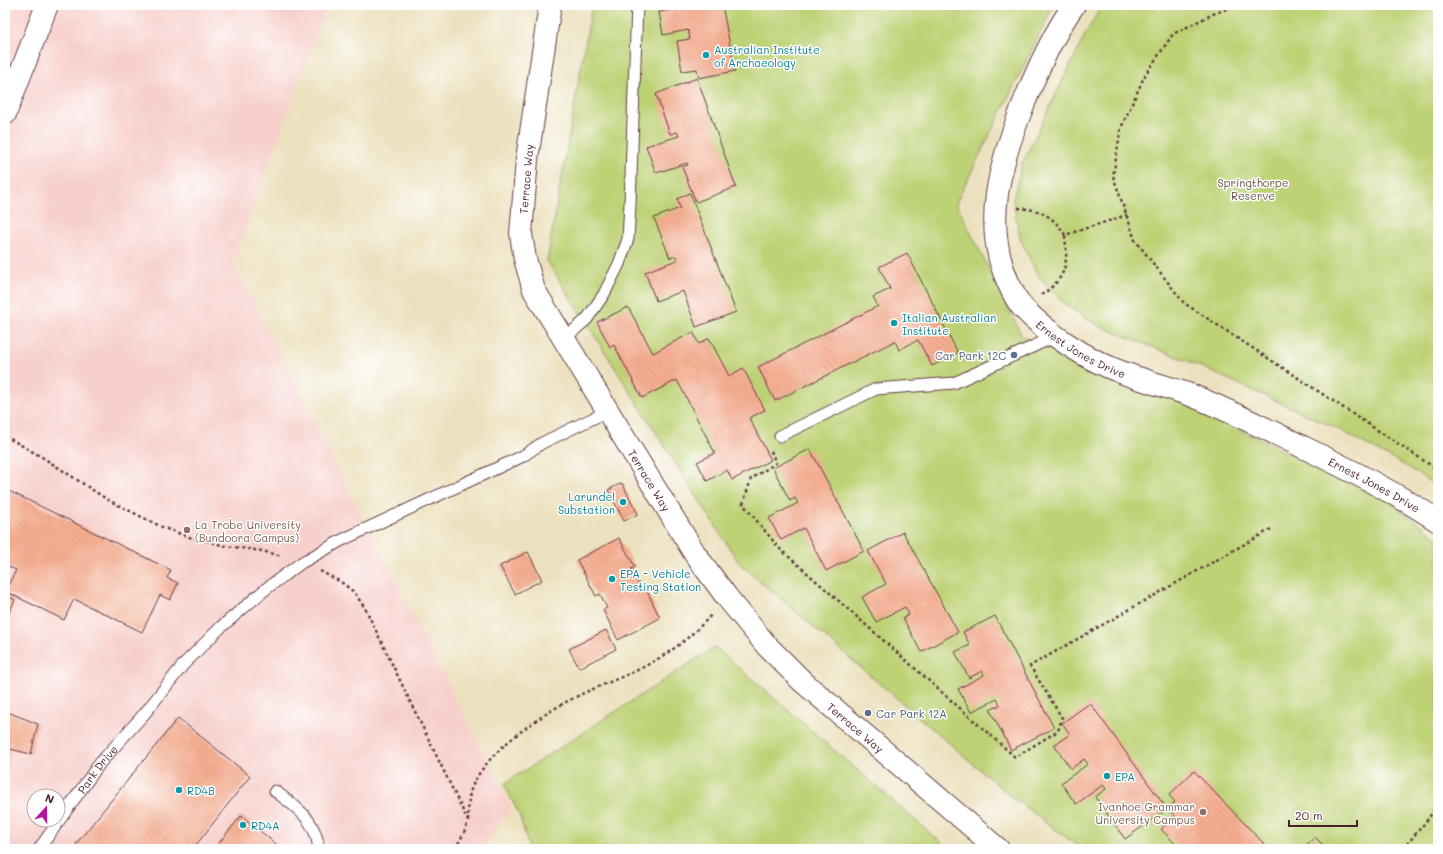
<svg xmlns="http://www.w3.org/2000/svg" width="1443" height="854" font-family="Mali,sans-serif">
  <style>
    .built { fill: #f7d0cc; fill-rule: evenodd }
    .park { fill: #bdd174; stroke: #847850 }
    .building { fill: url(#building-back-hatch) }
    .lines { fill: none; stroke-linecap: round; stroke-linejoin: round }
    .service-casing { stroke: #623c41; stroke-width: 13 }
    .minor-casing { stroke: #623c41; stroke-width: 24 }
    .path { stroke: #623c41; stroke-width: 2.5; stroke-dasharray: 3 3; stroke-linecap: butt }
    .service { stroke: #fff; stroke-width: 11 }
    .minor { stroke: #fff; stroke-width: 22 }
    .culture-dot { fill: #0f9aa8; stroke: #fff; stroke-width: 1.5 }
    .service-dot { fill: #5c6f8a; stroke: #fff; stroke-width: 1.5 }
    .education-dot { fill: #8d6e63; stroke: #fff; stroke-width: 1.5 }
    .labels { text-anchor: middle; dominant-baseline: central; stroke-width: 3; stroke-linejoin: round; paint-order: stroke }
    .culture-label { font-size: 11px; fill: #0d838f; stroke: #fff; text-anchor: start }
    .street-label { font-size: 11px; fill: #4a1f2b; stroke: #fff }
    .park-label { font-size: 11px; fill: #6c5441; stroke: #fff }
    .service-label { font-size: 11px; fill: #4e5e75; stroke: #fff; text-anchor: end }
    .education-label { font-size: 11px; fill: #785e54; stroke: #fff; text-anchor: start }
  </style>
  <defs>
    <pattern id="building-back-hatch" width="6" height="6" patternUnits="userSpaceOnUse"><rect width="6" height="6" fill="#f6ae91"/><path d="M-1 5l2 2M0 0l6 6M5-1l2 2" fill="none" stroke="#d4957d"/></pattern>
  </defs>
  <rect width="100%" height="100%" fill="#fff"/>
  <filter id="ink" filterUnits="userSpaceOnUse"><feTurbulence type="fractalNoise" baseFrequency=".025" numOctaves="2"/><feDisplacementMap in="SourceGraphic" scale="8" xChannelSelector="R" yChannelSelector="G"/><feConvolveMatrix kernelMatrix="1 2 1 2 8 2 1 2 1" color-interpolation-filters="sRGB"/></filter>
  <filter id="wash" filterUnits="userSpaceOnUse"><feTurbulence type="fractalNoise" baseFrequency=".012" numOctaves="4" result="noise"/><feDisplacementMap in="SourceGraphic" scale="16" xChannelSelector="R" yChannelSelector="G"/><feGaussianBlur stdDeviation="0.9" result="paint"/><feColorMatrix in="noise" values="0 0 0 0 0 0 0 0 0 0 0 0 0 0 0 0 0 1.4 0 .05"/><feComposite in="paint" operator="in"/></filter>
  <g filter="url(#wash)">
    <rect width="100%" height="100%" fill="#ece1be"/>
    <path class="built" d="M 5,5 L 327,5 L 233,263 L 512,809 L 479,849 L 5,849 ZM 34,796 L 58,796 L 58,820 L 34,820 Z"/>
    <g class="park">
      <polygon points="592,5 1054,5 956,203 1022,336 1188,405 1389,501 1438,538 1438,849 1082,849 1013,798 739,563 547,261"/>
      <polygon points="1102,5 1438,5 1438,487 1411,469 1340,430 1190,362 1097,325 1064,304 1037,274 1020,238 1013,200 1022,164 1086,33"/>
      <polygon points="715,647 944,845 949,849 529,849 520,816 504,784"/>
    </g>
    <g id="blocks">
      <g class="building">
        <polygon points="684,5 722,5 735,71 699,78 697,69 682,71 677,41 690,39 688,30 663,35 659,12 685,7"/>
        <polygon points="697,78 736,187 696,202 682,167 688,165 687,163 656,173 646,146 679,136 677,132 670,134 656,94"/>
        <polygon points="690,193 736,312 696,327 683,291 656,301 645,272 677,260 676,256 670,258 654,218 680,208 677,199"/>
        <polygon points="907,253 958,353 932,366 918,340 899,350 895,341 775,401 758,367 878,306 873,297 890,289 879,267"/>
        <polygon points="628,307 653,353 693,332 699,344 709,338 729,376 743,368 765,410 749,418 771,460 732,480 727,470 707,481 697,462 715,453 677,380 642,398 614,345 610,347 597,322"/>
        <polygon points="810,449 864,551 826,571 804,528 781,540 769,518 798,503 795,498 790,501 773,468"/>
        <polygon points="622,483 638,514 624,521 608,490"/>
        <polygon points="5,489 171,570 167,578 178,583 170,600 160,595 142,632 74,599 64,620 5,591 16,570 5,565"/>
        <polygon points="903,532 958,632 921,652 903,618 909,615 905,607 876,622 862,597 886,584 868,551"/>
        <polygon points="619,538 635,567 631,569 642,591 646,589 660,618 618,640 603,610 607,608 600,594 596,596 577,560"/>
        <polygon points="528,552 542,580 515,594 500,566"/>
        <polygon points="5,594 15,600 5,621"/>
        <polygon points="995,616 1054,728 1011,750 990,710 1000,705 997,699 971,712 958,689 984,675 982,671 969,678 955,652 970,645 963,632"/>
        <polygon points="606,630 616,649 579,668 569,649"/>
        <polygon points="1090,703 1167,809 1125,839 1095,797 1106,789 1103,785 1076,804 1061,783 1088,764 1084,759 1071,769 1054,745 1070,734 1062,723"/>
        <polygon points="5,711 38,724 31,754 10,749 6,780"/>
        <polygon points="178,718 250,776 193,849 82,849 76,844"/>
        <polygon points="1194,771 1269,849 1180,849 1161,829 1175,816 1168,808 1175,802 1169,795"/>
        <polygon points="241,816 265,835 282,849 214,849"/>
        <polygon points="1315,837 1327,849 1302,849"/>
      </g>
    </g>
  </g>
  <g filter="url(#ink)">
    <use href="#blocks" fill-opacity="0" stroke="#623c41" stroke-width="1"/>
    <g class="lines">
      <g class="service-casing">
        <g id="service">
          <polyline points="564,339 587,319 604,294 619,264 628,239 630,204 637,5"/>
          <polyline points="780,436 876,389 954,383 1056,336"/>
          <path d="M 275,791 C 297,808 315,818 319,849"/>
          <path id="s1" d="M 39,849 L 100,763 L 145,713 L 183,665 L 221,627 L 267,588 L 301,563 L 342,540 L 523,456 L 542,443 L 608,411"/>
        </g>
      </g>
      <g class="minor-casing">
        <g id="minor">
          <path id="s2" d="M 550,5 L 527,159 L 521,234 L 525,259 L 534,290 L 695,554 L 726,596 L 767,646 L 803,682 L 998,849"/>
          <path id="s3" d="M 1074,5 C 1052,36 1036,72 1022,108 C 1000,164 982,224 1008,282 C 1012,291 1017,302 1024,309 C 1048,334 1088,360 1121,372 C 1144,381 1169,387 1193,396 C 1231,411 1268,430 1305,448 C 1350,470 1396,493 1438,521"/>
          <polyline points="5,114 47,5"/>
        </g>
      </g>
      <g class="path">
        <polyline points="1238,5 1213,14 1173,34 1145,75 1121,128 1113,176 1135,240 1184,303 1438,470"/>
        <path d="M 1018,208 C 1039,209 1054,216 1065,235 L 1127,215"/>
        <path d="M 1041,295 C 1067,278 1068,264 1065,235"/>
        <polyline points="5,436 42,457 108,500 164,528 189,537 226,546 262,551 282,556"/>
        <polyline points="771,451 776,463 751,479 743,504 779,548 1015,757 1058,731 1062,718 1030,666 1273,528"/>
        <polyline points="320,571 341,582 354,592 365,608 468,821 464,833 455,849"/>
        <path d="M 468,821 C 468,812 468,802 470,793 C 480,754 548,709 584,693 C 608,682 633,674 656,660 C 677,648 696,632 712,614"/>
        <polyline points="1403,849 1429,818 1438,802"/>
      </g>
      <use href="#service" class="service"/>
      <use href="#minor" class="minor"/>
    </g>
  </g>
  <g class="culture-dot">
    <circle cx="706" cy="55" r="4"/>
    <circle cx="894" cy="323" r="4"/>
    <circle cx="623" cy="502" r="4"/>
    <circle cx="612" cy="579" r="4"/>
    <circle cx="1107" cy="776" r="4"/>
    <circle cx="179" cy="790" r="4"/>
    <circle cx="243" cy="825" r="4"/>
  </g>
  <g class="service-dot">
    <circle cx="1014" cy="355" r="4"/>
    <circle cx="868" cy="713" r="4"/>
  </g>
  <g class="education-dot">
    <circle cx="187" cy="530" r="4"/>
    <circle cx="1203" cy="812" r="4"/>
  </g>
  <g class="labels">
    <g class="culture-label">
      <text x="714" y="49">Australian Institute<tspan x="714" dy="13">of Archaeology</tspan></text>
      <text x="902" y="317">Italian Australian<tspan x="902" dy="13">Institute</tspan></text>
      <text x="615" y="496" text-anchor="end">Larundel<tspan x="615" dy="13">Substation</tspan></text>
      <text x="620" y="573">EPA - Vehicle<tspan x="620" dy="13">Testing Station</tspan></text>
      <text x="1115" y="776">EPA</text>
      <text x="187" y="790">RD4B</text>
      <text x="251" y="825">RD4A</text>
    </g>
    <g class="street-label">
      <text transform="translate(526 179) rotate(-85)">Terrace Way</text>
      <text stroke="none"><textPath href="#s3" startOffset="397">Ernest Jones Drive</textPath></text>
      <text stroke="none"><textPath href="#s2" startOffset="511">Terrace Way</textPath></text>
      <text stroke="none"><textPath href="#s3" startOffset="721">Ernest Jones Drive</textPath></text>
      <text stroke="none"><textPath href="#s2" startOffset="835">Terrace Way</textPath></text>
      <text stroke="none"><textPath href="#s1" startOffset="99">Park Drive</textPath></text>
    </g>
    <g class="park-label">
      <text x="1253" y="182">Springthorpe<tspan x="1253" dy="13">Reserve</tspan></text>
    </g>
    <g class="service-label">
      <text x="1006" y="355">Car Park 12C</text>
      <text x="876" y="713" text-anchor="start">Car Park 12A</text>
    </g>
    <g class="education-label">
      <text x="195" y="524">La Trobe University<tspan x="195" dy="13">(Bundoora Campus)</tspan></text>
      <text x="1195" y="806" text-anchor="end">Ivanhoe Grammar<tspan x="1195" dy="13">University Campus</tspan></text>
    </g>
  </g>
  <rect width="1443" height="854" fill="none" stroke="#fff" stroke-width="20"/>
  <g transform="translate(46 808) rotate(21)"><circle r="19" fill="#ffffff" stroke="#b7a5aa"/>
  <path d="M0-3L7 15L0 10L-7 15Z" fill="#b5179e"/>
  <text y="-6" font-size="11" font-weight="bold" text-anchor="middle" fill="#4a1f2b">N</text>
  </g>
  <path d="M1289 820v6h68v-6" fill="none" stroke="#4a1f2b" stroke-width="2"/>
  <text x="1295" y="820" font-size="12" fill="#4a1f2b" stroke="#ffffff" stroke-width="3" paint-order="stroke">20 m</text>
</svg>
